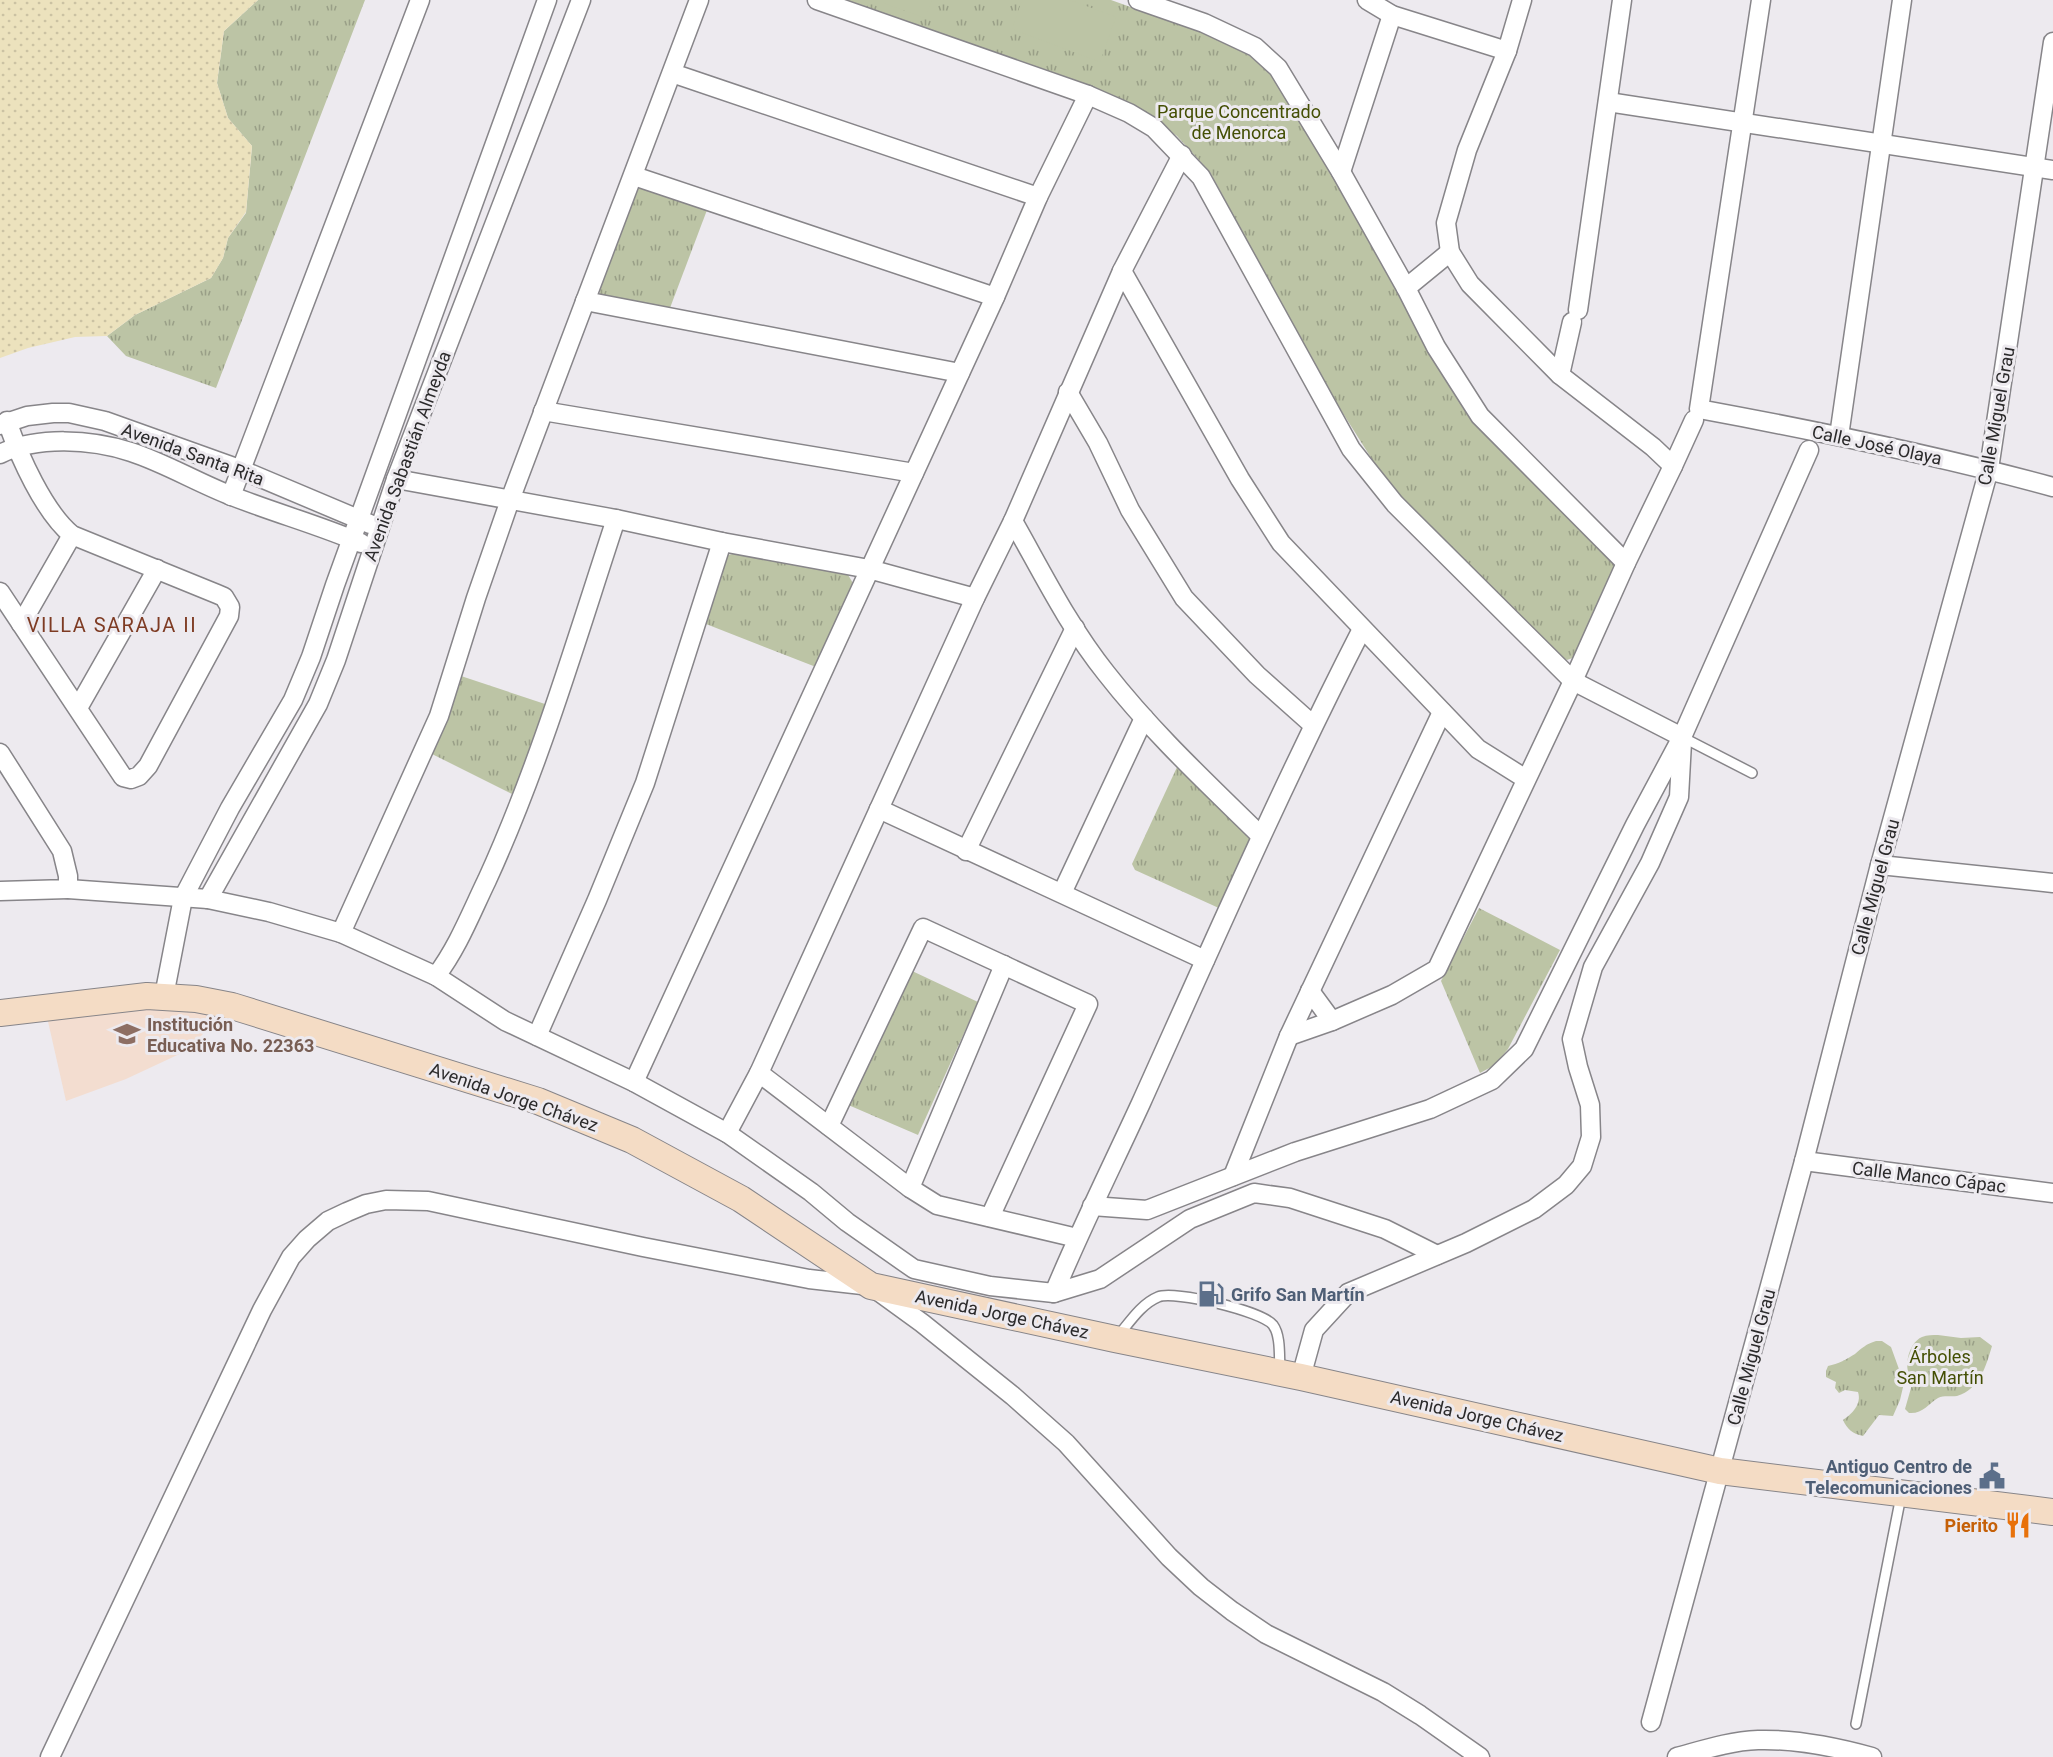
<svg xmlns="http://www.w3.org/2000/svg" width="2053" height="1757" font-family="Roboto,sans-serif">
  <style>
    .education { fill: #f3ddd0 }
    .grass { fill: url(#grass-tufts) }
    .sand { fill: url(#sand-dots) }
    .pitch { fill: #bcc4a5 }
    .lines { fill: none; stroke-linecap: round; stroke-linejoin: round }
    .service-casing { stroke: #878589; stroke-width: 12 }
    .minor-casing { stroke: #878589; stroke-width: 21 }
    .secondary-casing { stroke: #878589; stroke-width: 28 }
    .service { stroke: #fff; stroke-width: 9 }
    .minor { stroke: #fff; stroke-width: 18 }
    .secondary { stroke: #f4dcc5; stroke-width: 26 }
    .labels { text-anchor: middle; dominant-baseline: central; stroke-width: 6; stroke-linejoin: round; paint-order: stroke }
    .park-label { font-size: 18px; fill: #444f04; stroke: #edeaef }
    .street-label { font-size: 18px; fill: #2b2a2b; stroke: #edeaef }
    .education-label { font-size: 18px; font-weight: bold; fill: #785e54; stroke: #edeaef; text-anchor: start }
    .service-label { font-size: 18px; font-weight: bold; fill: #4e5e75; stroke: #edeaef; text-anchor: start }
    .food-label { font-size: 18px; font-weight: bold; fill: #c56008; stroke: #edeaef; text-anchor: end }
    .neighbourhood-label { font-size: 20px; letter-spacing: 1.5px; fill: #7e3b23; stroke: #edeaef }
  </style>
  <defs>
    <pattern id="grass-tufts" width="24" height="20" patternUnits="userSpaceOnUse" patternTransform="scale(1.5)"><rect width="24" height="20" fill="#bcc4a5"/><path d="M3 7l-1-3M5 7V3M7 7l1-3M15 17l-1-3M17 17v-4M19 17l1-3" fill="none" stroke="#999f87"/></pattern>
    <pattern id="sand-dots" width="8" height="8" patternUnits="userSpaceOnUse" patternTransform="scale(1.5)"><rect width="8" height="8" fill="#ece2bd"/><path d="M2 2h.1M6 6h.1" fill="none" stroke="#cbc2a3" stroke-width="1.8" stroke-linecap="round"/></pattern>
  </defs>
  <rect width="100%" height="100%" fill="#edeaef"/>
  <polygon class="education" points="159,1002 222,1015 186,1051 126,1079 66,1101 47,1017"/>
  <g class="grass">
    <polygon points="258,0 365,0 216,388 126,356 107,336 135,315 211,278 223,258 228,238 246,213 252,146 228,118 217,83 224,31"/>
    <polygon points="839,0 1111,0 1217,38 1250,56 1282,85 1462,404 1616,563 1616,571 1575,657 1567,660 1556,655 1385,480 1322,380 1210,172 1177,136 1140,109"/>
    <polygon points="643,188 707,210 670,308 600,294 598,281 634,190"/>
    <polygon points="737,553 847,573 854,585 816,667 706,624 728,555"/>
    <polygon points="461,676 548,705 516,796 432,754"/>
    <polygon points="1178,765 1249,835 1252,847 1221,909 1135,870 1132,864"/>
    <polygon points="1479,908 1560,950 1508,1049 1495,1065 1480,1073 1441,981"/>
    <polygon points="910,970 978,1002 918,1135 846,1104"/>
    <path d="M 1938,1335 L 1961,1338 L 1980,1337 L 1992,1346 C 1986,1366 1980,1389 1957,1396 C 1951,1397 1944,1395 1938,1398 C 1928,1404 1923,1414 1909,1413 L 1905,1409 L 1913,1381 C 1902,1370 1908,1343 1922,1337 C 1927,1335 1933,1335 1938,1335 Z"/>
    <path d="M 1876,1341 L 1882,1341 L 1891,1347 L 1904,1383 L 1900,1400 L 1893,1416 L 1879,1415 L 1863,1436 C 1853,1434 1847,1429 1843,1420 C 1852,1414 1862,1404 1858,1392 L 1845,1390 L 1839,1393 L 1835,1388 L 1836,1382 L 1826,1377 L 1826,1371 L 1828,1366 C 1838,1364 1847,1359 1855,1354 C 1862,1348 1866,1344 1876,1341 Z"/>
  </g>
  <polygon class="sand" points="0,0 258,0 224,31 217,83 228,118 252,146 246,212 228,238 223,258 211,278 135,315 107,336 75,337 28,348 0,358"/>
  <g class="pitch">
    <polygon points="884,0 932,0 925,18 883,3"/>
    <polygon points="1022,0 1070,0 1116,17 1100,62 1012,29"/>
  </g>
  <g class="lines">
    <g class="service-casing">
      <g id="service">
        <polyline points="1682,737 1752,773"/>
        <path d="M 1118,1336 C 1129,1323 1141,1304 1158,1297 C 1174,1290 1262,1311 1273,1325 C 1281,1336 1279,1356 1280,1370"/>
        <polyline points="1856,1724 1901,1496"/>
      </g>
    </g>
    <g class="minor-casing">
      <g id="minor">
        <polyline points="817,0 1088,95 1129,113 1154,128 1201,177 1351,449 1395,504 1573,681 1682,737"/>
        <polyline points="1138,0 1204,23 1255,47 1278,68 1341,172 1406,288 1436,347 1480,416 1626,563"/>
        <polyline points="1367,0 1392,15 1507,51"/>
        <polyline points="1522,0 1507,51 1467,150 1446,223 1450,252 1470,284 1560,375 1653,447 1673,466"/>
        <path d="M 1761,0 L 1699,409 C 1818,431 1936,455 2053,487"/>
        <polyline points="672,73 1038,197"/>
        <polyline points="1608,102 2053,170"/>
        <polyline points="1341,172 1392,15"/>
        <polyline points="634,176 995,297"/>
        <polyline points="1122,271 1240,479 1281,543 1478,749 1526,779"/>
        <polyline points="1406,288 1450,252"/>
        <polyline points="585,301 960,373"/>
        <polyline points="1578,310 1622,0"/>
        <polyline points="1560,375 1572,322"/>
        <polyline points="1068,392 1098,443 1130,510 1184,598 1257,675 1313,725"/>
        <polyline points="543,411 914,473"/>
        <polyline points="0,425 27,416 53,413 69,413 105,421 242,470 370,524"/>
        <polyline points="1839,436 1902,0"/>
        <path d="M 0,454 C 37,436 91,439 131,452 C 165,463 198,483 232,496 C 275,513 319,525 361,543"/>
        <polyline points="396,479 616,519 722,542 869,569 975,598"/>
        <polyline points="231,496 420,0"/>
        <path d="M 1013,521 C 1042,572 1069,627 1106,673 C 1152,732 1207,783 1260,835"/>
        <path d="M 0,592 L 123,777 L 131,779 L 139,776 L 148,766 L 229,616 L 230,607 L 224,597 L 217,594 L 72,535 C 44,512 19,456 7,421"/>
        <polyline points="21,624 72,535"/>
        <polyline points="78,708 157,569"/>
        <polyline points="0,753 62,851 68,876 68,889 0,891"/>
        <polyline points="879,809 1205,960"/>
        <polyline points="966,851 1075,628"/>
        <polyline points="1880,865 2053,883"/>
        <polyline points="68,889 208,899 269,912 341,933 436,976 505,1021 634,1082 727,1133 811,1192 847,1222 914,1269 990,1286 1054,1293 1100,1279 1190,1219 1254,1193 1290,1198 1385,1229 1437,1255"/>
        <polyline points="1062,893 1144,718"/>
        <polyline points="208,899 318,704 336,660 396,479 581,0"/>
        <polyline points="341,933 439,716 476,598 510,500 699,0"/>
        <path d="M 436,976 C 458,947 471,913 487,880 C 540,764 576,640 616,519"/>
        <polyline points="1310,991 1332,1021"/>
        <polyline points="164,996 183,898 230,808 293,700 311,657 335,585 547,0"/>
        <polyline points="537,1036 597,900 645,783 722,542"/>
        <polyline points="1289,1036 1332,1021 1392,995 1437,969 1573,681 1626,563 1673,466 1694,420"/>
        <polyline points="759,1073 910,1188 937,1205 1077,1238"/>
        <polyline points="634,1082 995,297 1038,197 1088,95"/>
        <polyline points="829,1126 923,928 1088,1004 990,1217"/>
        <polyline points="727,1133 759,1073 975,598 1013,521 1122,271 1182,155"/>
        <polyline points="1804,1161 2053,1193"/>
        <polyline points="1233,1176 1289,1036 1442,712"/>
        <polyline points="910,1188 1004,965"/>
        <polyline points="1092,1206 1147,1210 1295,1152 1430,1109 1492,1080 1524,1049 1635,825 1682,737 1809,450"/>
        <path d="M 1054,1293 C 1081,1228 1112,1166 1141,1103 C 1213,943 1282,785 1362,629"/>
        <polyline points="1301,1377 1314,1330 1348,1293 1466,1243 1534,1209 1566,1185 1582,1166 1591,1137 1590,1105 1578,1067 1572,1039 1593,967 1650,863 1679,797 1682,742"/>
        <polyline points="1651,1722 1804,1161 1880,865 1989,469 2053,42"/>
        <polyline points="50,1757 262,1310 291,1257 307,1239 328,1221 347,1212 366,1204 386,1200 428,1201 643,1247 809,1279 871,1286 922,1323 1013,1396 1066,1443 1169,1557 1201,1587 1232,1611 1266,1634 1383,1692 1420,1715 1480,1757"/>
        <path d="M 1677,1757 C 1703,1750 1730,1741 1758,1740 C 1795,1739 1836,1747 1872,1757"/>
      </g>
    </g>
    <g class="secondary-casing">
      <polyline id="secondary" points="0,1013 147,996 196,999 232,1006 538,1101 632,1140 741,1199 871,1286 1115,1339 1301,1377 1720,1471 2053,1512"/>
    </g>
    <use href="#service" class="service"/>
    <use href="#minor" class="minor"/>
    <use href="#secondary" class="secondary"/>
  </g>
  <defs>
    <g id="school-bare" transform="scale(2.07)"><path d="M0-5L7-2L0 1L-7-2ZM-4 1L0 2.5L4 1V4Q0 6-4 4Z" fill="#8d6e63" stroke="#edeaef" stroke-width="2.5" paint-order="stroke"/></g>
    <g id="fuel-bare" transform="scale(2.07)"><path d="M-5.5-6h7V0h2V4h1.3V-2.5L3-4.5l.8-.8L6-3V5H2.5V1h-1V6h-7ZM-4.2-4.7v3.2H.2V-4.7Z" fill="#5c6f8a" stroke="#edeaef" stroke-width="2.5" paint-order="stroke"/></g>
    <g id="civic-bare" transform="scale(2.07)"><path d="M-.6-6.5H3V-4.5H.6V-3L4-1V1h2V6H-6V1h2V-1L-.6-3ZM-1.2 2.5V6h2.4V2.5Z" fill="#5c6f8a" stroke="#edeaef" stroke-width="2.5" paint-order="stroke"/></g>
    <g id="restaurant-bare" transform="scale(2.07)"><path d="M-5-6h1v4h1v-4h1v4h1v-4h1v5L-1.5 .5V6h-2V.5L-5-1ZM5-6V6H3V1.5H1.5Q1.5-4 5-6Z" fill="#e8710a" stroke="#edeaef" stroke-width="2.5" paint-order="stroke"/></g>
  </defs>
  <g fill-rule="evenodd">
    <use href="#school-bare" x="127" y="1034"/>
    <use href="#fuel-bare" x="1211" y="1294"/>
    <use href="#civic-bare" x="1992" y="1476"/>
    <use href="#restaurant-bare" x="2018" y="1525"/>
  </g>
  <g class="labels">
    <g class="park-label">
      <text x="1239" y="111">Parque Concentrado<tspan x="1239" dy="21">de Menorca</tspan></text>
      <text x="1940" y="1356">Árboles<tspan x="1940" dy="21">San Martín</tspan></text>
    </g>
    <g class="street-label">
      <text transform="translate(1996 416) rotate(-80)">Calle Miguel Grau</text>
      <text transform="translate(1877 445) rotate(12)">Calle José Olaya</text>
      <text transform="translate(193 454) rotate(20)">Avenida Santa Rita</text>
      <text transform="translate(407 456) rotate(-70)">Avenida Sabastián Almeyda</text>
      <text transform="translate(1875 887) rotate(-75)">Calle Miguel Grau</text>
      <text transform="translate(514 1097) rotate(19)">Avenida Jorge Chávez</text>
      <text transform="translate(1929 1177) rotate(7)">Calle Manco Cápac</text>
      <text transform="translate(1002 1314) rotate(12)">Avenida Jorge Chávez</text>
      <text transform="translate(1751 1357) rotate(-75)">Calle Miguel Grau</text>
      <text transform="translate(1477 1416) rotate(13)">Avenida Jorge Chávez</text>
    </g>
    <g class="education-label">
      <text x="147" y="1024">Institución<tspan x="147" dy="21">Educativa No. 22363</tspan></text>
    </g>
    <g class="service-label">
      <text x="1231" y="1294">Grifo San Martín</text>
      <text x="1972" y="1466" text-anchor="end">Antiguo Centro de<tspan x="1972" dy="21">Telecomunicaciones</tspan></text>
    </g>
    <g class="food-label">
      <text x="1998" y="1525">Pierito</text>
    </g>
    <g class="neighbourhood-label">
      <text x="112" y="625">VILLA SARAJA II</text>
    </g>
  </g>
</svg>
